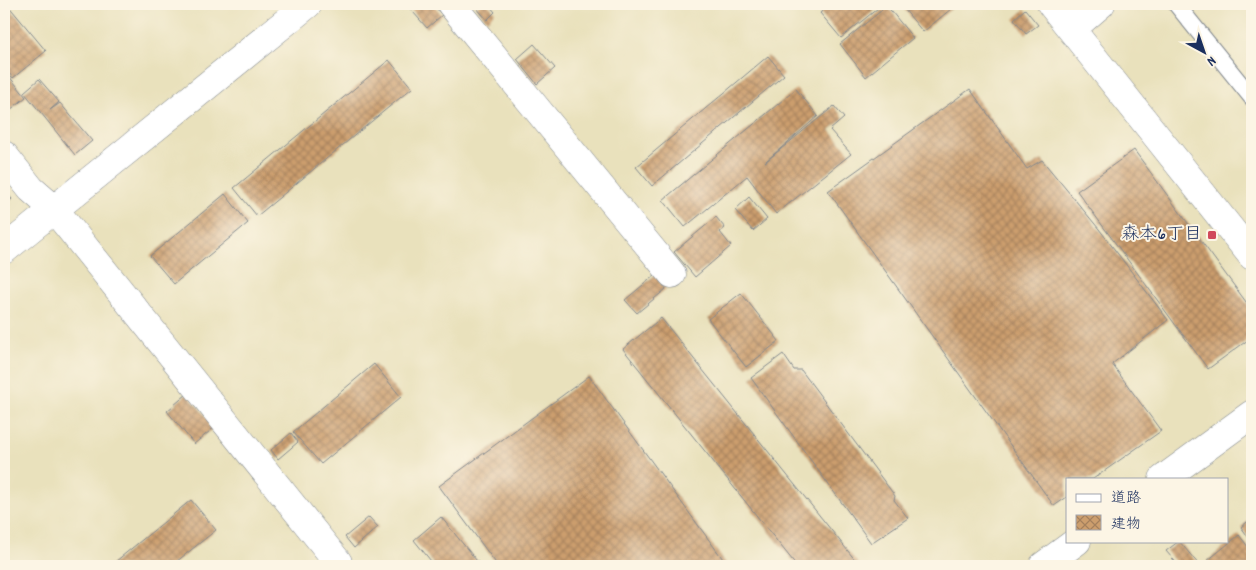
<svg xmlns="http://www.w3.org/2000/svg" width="1256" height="570" font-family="Dekko,'Klee One',sans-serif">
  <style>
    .building { fill: url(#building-cross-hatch) }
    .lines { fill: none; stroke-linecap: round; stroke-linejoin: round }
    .service-casing { stroke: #82888d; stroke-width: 18 }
    .minor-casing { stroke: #82888d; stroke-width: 29 }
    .tertiary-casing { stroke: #82888d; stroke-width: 29 }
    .service { stroke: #fff; stroke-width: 16 }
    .minor { stroke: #fff; stroke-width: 28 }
    .tertiary { stroke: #fff; stroke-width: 28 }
    .poi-dot { fill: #d1495b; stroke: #fcf5e5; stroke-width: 2 }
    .labels { text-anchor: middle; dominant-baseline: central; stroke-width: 4; stroke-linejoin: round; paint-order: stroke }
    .poi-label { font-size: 18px; fill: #1b2f5e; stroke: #fcf5e5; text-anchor: end }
  </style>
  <defs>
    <pattern id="building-cross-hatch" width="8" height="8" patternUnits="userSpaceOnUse" patternTransform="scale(1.25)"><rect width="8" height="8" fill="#cc9e6d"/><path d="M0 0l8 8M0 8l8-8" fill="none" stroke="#a5815d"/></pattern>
  </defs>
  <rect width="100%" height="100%" fill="#fcf5e5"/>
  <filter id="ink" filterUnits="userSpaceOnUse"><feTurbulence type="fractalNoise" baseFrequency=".02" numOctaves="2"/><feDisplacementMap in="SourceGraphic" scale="10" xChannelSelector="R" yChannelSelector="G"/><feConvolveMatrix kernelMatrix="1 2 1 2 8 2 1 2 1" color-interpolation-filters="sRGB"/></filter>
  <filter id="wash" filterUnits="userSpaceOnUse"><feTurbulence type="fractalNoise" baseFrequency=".0096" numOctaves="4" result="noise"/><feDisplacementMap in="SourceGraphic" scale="20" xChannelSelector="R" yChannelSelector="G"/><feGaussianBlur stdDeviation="1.12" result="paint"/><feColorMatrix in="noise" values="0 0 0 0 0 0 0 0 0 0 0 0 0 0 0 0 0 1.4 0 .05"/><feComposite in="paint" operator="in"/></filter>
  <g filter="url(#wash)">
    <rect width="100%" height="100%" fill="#e9e1bc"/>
    <g id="blocks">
      <g class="building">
        <polygon points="4,4 7,4 46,51 13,78 4,67"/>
        <polygon points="406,4 433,4 442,15 427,28"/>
        <polygon points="480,4 488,4 495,12 487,20 476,7"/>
        <polygon points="831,4 883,4 841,38 820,13"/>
        <polygon points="910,4 957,4 923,32 904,9"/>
        <polygon points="887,6 913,38 866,77 840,44"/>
        <polygon points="1025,9 1038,25 1026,34 1014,19"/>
        <polygon points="534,44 555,68 537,84 517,59"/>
        <polygon points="768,56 784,75 652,186 636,167"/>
        <polygon points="389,60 412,88 257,216 234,188"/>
        <polygon points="4,70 26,97 4,115"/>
        <polygon points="39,79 59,102 50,110 60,103 92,141 75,155 24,92"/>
        <polygon points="796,89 818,116 765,162 834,106 844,118 830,130 851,154 776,214 747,176 685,227 663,200"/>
        <polygon points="970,89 1027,169 1042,160 1099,229 1168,320 1112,364 1161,431 1093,479 1067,479 1067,497 1054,506 828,191"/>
        <polygon points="1134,150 1252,310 1252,337 1208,369 1077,191"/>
        <polygon points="4,190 12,199 4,206"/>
        <polygon points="225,194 248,223 174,284 150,256"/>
        <polygon points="749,197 767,219 753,231 735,210"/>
        <polygon points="716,217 725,228 720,232 731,246 695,277 674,252"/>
        <polygon points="655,275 666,289 637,313 625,300"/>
        <polygon points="741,293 779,341 746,367 708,319"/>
        <polygon points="661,318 860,566 797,566 623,349"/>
        <polygon points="783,354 794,370 801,370 895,496 894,500 908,518 871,543 751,378"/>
        <polygon points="374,364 401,397 321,464 293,432"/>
        <polygon points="589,376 728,566 498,566 439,486"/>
        <polygon points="187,394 215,427 194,444 167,411"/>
        <polygon points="291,433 298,442 278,459 271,450"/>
        <polygon points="191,500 216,530 171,566 110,566"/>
        <polygon points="369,517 378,527 354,548 345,537"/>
        <polygon points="441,517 481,566 435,566 414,540"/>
        <polygon points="1252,518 1252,542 1241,527"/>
        <polygon points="1239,535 1252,552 1252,566 1211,566 1207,561"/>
        <polygon points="1179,541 1200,566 1179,566 1166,551"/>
      </g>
    </g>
  </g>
  <g filter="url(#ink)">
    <use href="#blocks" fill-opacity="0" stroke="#82888d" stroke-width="1"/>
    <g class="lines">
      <g class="service-casing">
        <polyline id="service" points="1176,4 1252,98"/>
      </g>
      <g class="minor-casing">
        <g id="minor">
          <polyline points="451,4 672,274"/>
          <polyline points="1072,29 1101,4"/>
          <polyline points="4,155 31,189 54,209 338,562"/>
          <polyline points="1163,479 1252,414"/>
          <polyline points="1043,566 1077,541"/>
        </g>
      </g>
      <g class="tertiary-casing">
        <g id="tertiary">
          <polyline points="1051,4 1252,256"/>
          <polyline points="4,250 308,4"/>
        </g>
      </g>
      <use href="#service" class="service"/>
      <use href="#minor" class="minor"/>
      <use href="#tertiary" class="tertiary"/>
    </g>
  </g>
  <rect class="poi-dot" x="1207" y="230" width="10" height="10" rx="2.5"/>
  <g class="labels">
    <g class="poi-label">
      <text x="1202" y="235">森本6丁目</text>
    </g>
  </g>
  <rect width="1256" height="570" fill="none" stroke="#fcf5e5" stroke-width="20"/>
  <rect x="1066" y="478" width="162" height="65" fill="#fcf5e5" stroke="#a2a6af"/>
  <rect x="1076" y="494" width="25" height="8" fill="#ffffff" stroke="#a2a6af"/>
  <text x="1111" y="502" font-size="15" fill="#1b2f5e">道路</text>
  <rect x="1076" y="515" width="25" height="15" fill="url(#building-cross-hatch)" stroke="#a2a6af"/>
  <text x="1111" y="528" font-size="15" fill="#1b2f5e">建物</text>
  <g transform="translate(1204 52) rotate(140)" stroke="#fcf5e5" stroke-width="4" paint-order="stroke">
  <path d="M0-4L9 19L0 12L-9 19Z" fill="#1b2f5e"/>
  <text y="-8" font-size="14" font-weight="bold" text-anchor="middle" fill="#1b2f5e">N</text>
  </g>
</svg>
